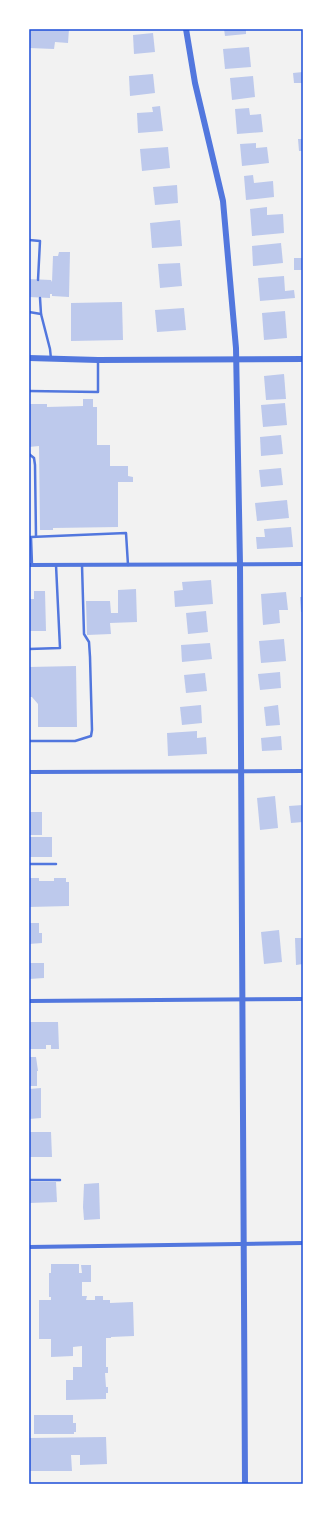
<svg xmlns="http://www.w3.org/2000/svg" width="332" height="1513" font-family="'Fira Sans',sans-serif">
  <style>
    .building { fill: #bdc9ec }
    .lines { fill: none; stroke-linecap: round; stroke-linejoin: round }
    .service { stroke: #5277de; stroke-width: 2.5 }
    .minor { stroke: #5277de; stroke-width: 4 }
    .tertiary { stroke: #5277de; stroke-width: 6 }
    .neatline { fill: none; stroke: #1d4ed8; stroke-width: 1.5 }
  </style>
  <rect width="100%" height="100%" fill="#f2f2f2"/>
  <g class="building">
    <polygon points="29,29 69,29 68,43 55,42 54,49 29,48"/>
    <polygon points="224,29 246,29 246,34 225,36"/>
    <polygon points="153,33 155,52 134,54 133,35"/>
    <polygon points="249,47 251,67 225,69 223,49"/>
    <polygon points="303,72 303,83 294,83 293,73"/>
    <polygon points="153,74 155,93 130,96 129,76"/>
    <polygon points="253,76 255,97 232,100 230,78"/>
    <polygon points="160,106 163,131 138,133 137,113 153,112 152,107"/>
    <polygon points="249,108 250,115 261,114 263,132 237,134 235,109"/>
    <polygon points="298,139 303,139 303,151 299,151"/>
    <polygon points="256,143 256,148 267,147 269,163 242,166 240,144"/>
    <polygon points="168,147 170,168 142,171 140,149"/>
    <polygon points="253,175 254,183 273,181 274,197 246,200 244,176"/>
    <polygon points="177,185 178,203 155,205 153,187"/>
    <polygon points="267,207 267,215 283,214 284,233 252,236 250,209"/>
    <polygon points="180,220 182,246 152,248 150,223"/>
    <polygon points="281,243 283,263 253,266 252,246"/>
    <polygon points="59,252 70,252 69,297 52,296 52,294 50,294 50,298 29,297 29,279 51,280 52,282 53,256 58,256"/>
    <rect x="294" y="258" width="9" height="12"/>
    <polygon points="180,263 182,286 160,288 158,264"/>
    <polygon points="284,276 285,291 294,290 295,298 260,301 258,278"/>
    <polygon points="122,302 123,340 71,341 71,303"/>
    <polygon points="184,308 186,330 157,332 155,310"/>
    <polygon points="285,311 287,338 264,340 262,313"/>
    <polygon points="284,374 286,399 266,400 264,376"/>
    <polygon points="83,399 93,399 93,407 97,407 97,445 110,445 110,466 128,466 128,476 133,477 133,482 118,482 118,527 53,528 53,530 40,530 39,446 29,447 29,404 47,404 47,407 83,406"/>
    <polygon points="285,403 287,425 263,427 261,405"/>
    <polygon points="281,435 283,454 261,456 260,437"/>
    <polygon points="281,468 283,485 261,487 259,470"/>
    <polygon points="287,500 289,518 257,521 255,503"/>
    <polygon points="291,527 293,547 257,549 256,537 265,537 264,529"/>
    <polygon points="211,580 213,604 175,607 174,591 183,590 182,582"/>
    <polygon points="136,589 137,622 110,623 111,634 87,635 86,601 110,601 111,613 118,613 118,590"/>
    <polygon points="34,591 45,591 46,631 30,631 29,605 30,599 34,599"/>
    <polygon points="286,592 288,610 279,610 280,623 263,625 261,594"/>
    <polygon points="300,597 303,597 303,612 301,612"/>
    <polygon points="206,611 208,632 188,634 186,613"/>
    <polygon points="284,639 286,661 261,663 259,641"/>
    <polygon points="210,643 212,659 182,662 181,645"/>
    <polygon points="76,666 77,727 38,727 38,704 32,697 29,697 29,667"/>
    <polygon points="280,672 281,688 260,690 258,674"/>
    <polygon points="205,673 207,691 186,693 184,675"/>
    <polygon points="201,705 202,723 182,725 180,707"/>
    <polygon points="278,705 280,725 266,726 264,707"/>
    <polygon points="197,731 197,738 206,737 207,754 168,756 167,733"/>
    <polygon points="281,736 282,750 262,751 261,738"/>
    <polygon points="275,796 278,828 260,830 257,798"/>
    <polygon points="303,805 303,822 291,823 289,806"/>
    <rect x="29" y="812" width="13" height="23"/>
    <rect x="29" y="837" width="23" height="20"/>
    <polygon points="29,878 39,878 39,881 54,881 54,878 66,878 66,882 69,882 69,906 29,907"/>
    <polygon points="29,923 39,923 39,933 42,933 42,943 29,944"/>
    <polygon points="279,930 282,962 264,964 261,932"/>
    <polygon points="295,938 303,938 303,964 296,965"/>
    <polygon points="29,963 44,963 44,978 29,979"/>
    <polygon points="29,1022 58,1022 59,1049 51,1049 51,1045 46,1045 46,1049 29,1049"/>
    <polygon points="29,1057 36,1057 38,1071 37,1071 37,1086 29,1086"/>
    <polygon points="41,1088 41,1118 29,1119 29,1089"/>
    <polygon points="29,1132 51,1132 52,1157 29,1157"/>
    <polygon points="29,1182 56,1182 57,1202 29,1203"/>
    <polygon points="99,1183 100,1219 84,1220 83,1207 84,1184"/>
    <polygon points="51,1264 79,1264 79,1273 82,1273 81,1265 91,1265 91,1282 82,1282 82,1296 87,1296 86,1300 95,1300 95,1296 103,1296 103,1300 110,1300 110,1303 133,1302 134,1336 111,1337 111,1338 106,1338 106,1367 108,1367 108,1373 105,1373 106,1387 108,1387 108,1393 106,1393 106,1399 66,1400 66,1380 73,1380 73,1367 82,1367 82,1346 73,1347 73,1356 51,1357 51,1339 39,1339 39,1300 51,1300 51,1297 49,1297 49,1273 51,1273"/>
    <polygon points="34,1415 73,1415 73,1423 76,1423 76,1432 74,1432 74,1434 34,1434"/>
    <polygon points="106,1437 107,1464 80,1465 80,1455 71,1455 72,1471 29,1471 29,1438"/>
  </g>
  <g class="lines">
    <g class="service">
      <polyline points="29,240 40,241 38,280"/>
      <polyline points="40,298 41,314"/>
      <polyline points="29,312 41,314 50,349 51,359"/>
      <polyline points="29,391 98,392 98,360"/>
      <polyline points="29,454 34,458 35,465 36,536"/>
      <polyline points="32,565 31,537 126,533 128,565"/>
      <polyline points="29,649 60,648 56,565"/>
      <polyline points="29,741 75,741 91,736 92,730 90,657 89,642 84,634 82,565"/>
      <polyline points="29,864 56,864"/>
      <polyline points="29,1180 60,1180"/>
    </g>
    <g class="minor">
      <polyline points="29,565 303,564"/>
      <polyline points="29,772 303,771"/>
      <polyline points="29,1001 303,999"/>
      <polyline points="29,1247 303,1243"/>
    </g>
    <g class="tertiary">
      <polyline points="186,29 195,83 223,201 236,348 240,565 245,1484"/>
      <polyline points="29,358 98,360 303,359"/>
    </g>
  </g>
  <rect width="332" height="1513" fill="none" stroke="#ffffff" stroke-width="60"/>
  <rect x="30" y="30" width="272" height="1453" class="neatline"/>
</svg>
